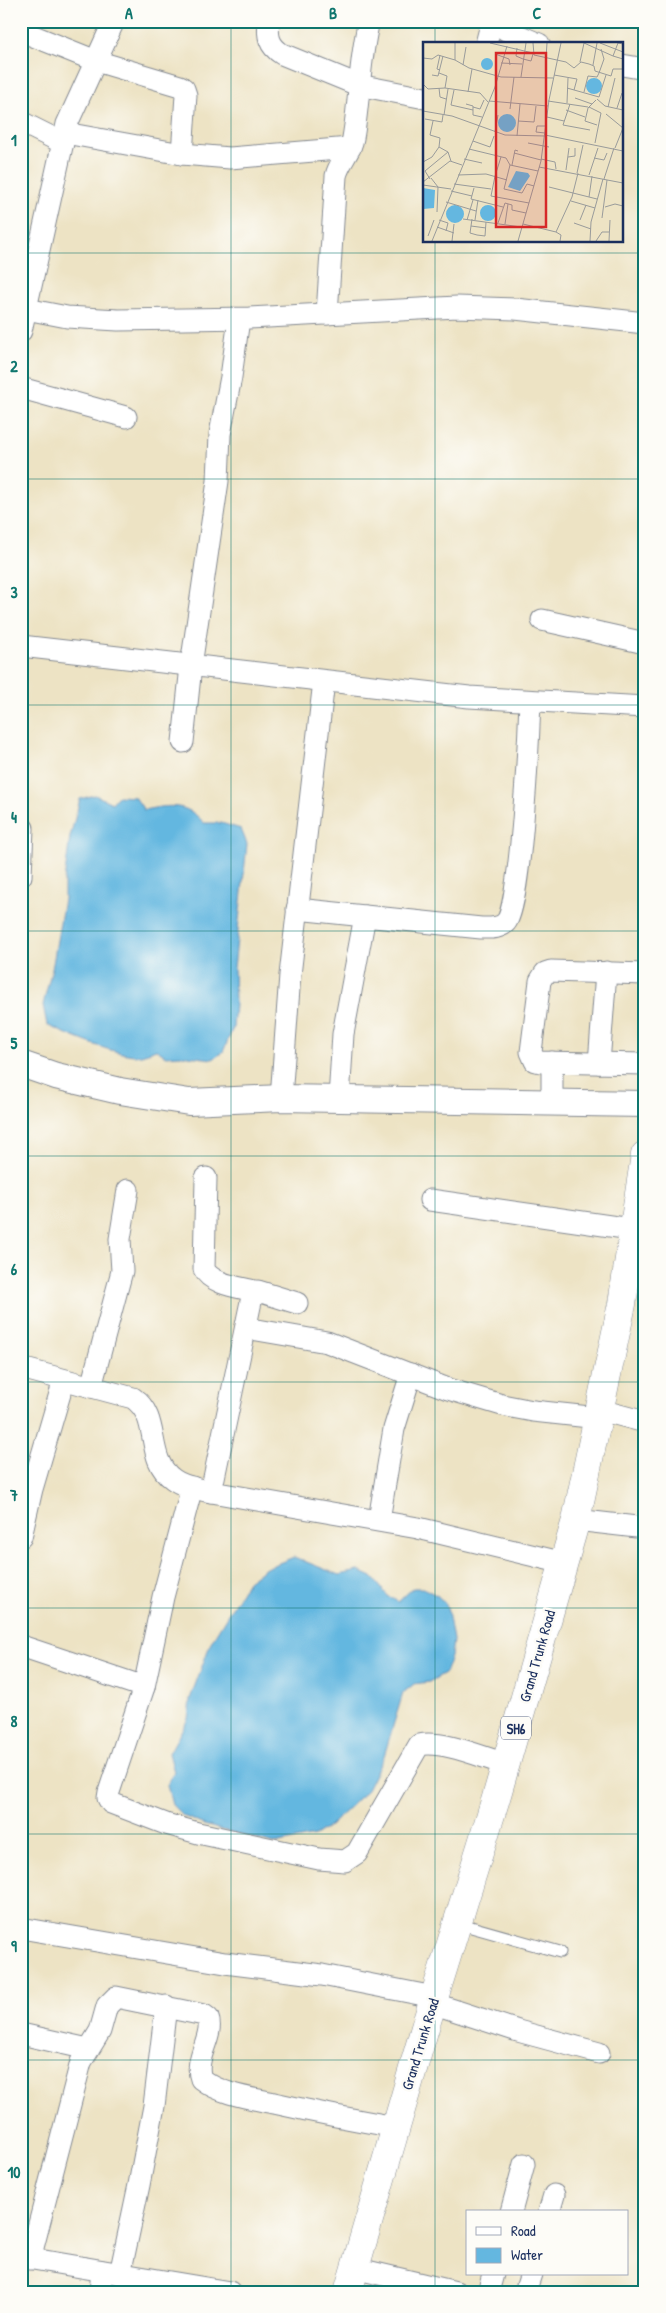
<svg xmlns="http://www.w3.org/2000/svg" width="666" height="2313" font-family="'Patrick Hand',sans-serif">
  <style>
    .water { fill: #64b7e0; stroke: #40739f }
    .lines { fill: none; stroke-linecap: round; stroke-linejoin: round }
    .service-casing { stroke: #848991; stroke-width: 13 }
    .minor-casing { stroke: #848991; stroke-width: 23 }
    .tertiary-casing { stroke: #848991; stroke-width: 28 }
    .primary-casing { stroke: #848991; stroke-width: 29 }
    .service { stroke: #fff; stroke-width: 11 }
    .minor { stroke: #fff; stroke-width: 21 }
    .tertiary { stroke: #fff; stroke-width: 26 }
    .primary { stroke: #fff; stroke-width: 28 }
    .grid { fill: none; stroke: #0f766e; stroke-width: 1; stroke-opacity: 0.55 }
    .labels { text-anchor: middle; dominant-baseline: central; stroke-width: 5; stroke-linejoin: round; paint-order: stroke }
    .shield { fill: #fdfcf7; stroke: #5f6c8c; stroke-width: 1 }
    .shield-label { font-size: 14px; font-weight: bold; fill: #1b2f5e }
    .street-label { font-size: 15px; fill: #1b2f5e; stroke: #fdfcf7 }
    .inset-road { fill: none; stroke: #999b9b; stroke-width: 1 }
    .view { fill: #d62828; fill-opacity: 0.15; stroke: #d62828; stroke-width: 2.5 }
    .inset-edge { fill: none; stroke: #1b2f5e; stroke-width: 2.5 }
    .neatline { fill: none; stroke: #0f766e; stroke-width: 2 }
    .grid-label { font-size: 16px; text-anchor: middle; font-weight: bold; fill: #0f766e }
  </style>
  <rect width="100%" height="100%" fill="#fdfcf7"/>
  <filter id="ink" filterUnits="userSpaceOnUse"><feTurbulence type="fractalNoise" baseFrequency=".02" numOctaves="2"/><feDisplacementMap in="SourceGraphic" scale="10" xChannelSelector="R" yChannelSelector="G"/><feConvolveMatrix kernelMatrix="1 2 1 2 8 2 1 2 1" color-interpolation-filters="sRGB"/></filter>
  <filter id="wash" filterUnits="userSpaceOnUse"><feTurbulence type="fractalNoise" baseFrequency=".0096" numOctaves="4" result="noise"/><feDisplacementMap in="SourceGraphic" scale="20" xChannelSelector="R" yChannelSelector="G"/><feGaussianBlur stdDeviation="1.12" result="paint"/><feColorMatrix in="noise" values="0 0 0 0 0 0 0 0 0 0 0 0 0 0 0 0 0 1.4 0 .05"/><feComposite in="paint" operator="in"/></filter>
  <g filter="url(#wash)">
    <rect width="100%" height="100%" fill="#ede3c4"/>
    <g class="water">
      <path d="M 95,795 L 112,803 L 118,796 L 135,797 L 144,810 C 169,805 186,802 204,823 L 221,823 L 241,829 L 247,844 L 234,968 L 235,1004 L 233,1028 L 223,1052 L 213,1059 L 180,1055 L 166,1056 L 155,1049 C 151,1051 146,1054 141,1055 C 120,1057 67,1035 47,1025 L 43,1005 L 53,964 L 64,899 L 64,881 L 70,837 L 80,799 Z"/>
      <polygon points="294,1557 339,1575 359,1571 372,1577 388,1596 398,1602 413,1588 423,1588 438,1596 447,1606 453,1640 451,1657 445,1673 429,1682 414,1684 403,1693 384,1756 367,1790 330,1826 315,1836 274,1844 204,1825 183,1816 172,1805 167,1785 174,1772 169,1753 188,1719 190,1699 211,1642 248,1581 266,1568"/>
    </g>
  </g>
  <g filter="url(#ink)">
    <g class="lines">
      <g class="service-casing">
        <polyline id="service" points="457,1923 560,1952"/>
      </g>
      <g class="minor-casing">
        <g id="minor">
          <path d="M 269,21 C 267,36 269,46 282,54 L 358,85 L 425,98"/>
          <polyline points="498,21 506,30 539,44"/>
          <polyline points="21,31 96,61 180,86 184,89 186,95 182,154"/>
          <polyline points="486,44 492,21"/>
          <polyline points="622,65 645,69"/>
          <polyline points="21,122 63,143"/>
          <polyline points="65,133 182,154 230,158 350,148"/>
          <polyline points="21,308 67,317 118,320 249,318 457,307 515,309 645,323"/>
          <path d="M 327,314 L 336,176 C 339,162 351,152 353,138 C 360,99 359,60 369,21"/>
          <polyline points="21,331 67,124 114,21"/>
          <polyline points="21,388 126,417"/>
          <polyline points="542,620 645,643"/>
          <polyline points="21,646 469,697 645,707"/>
          <polyline points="183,742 191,666 218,481 220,434 231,377 239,319"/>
          <polyline points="21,876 23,828"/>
          <path d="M 297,909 L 481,928 C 490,928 500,929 506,922 C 521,906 529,732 530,701"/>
          <polyline points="645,974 551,971 545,973 540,981 531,1052 535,1061 541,1062 645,1064"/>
          <polyline points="552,1062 552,1102"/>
          <polyline points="599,1063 606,972"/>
          <polyline points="281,1098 290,975 324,681"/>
          <polyline points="339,1099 343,1034 365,916"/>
          <path d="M 206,1178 L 204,1269 C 211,1284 239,1287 254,1291"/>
          <polyline points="430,1200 645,1231"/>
          <polyline points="246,1328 327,1342 448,1389 502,1405 533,1411 599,1418"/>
          <path d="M 21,1368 L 133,1398 C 162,1418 144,1458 173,1479 C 182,1486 195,1488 206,1491 L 418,1528 L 564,1563"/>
          <polyline points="91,1387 122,1271 120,1239 128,1190"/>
          <polyline points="600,1410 645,1422"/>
          <path d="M 192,1487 L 163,1597 L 144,1687 L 109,1792 L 108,1798 L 111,1803 L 166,1824 L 198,1833 L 319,1859 L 345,1861 L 357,1853 L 419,1745 C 443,1740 481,1757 506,1764"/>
          <polyline points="211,1492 253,1292 258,1291 297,1303"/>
          <polyline points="379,1520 394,1429 411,1374"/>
          <polyline points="576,1520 645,1528"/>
          <polyline points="21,1537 32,1489 64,1380"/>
          <polyline points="21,1646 144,1687"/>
          <polyline points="21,1928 225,1963 322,1975 434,1997"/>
          <polyline points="432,2003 518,2031 599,2053"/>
          <polyline points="21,2034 88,2049"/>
          <polyline points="511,2212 524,2164"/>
          <polyline points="549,2212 554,2195"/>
          <polyline points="21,2257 230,2292"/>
          <path d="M 30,2259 L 81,2062 L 100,2031 L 107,2006 L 116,1997 L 204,2015 L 208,2018 C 215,2035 193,2058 201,2079 C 220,2094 250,2098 274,2103 C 314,2112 355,2120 396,2127"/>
          <polyline points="354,2268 456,2292"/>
          <polyline points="120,2274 139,2185 154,2106 166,2006"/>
          <polyline points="100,2292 102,2271"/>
          <polyline points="488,2292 493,2274"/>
          <polyline points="525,2292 531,2274"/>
        </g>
      </g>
      <g class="tertiary-casing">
        <polyline id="tertiary" points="21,1064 56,1076 120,1091 189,1102 281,1098 645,1104"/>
      </g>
      <g class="primary-casing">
        <polyline id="primary" points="348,2292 426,2024 496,1798 576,1520 622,1304 645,1155"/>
      </g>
      <use href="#service" class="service"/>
      <use href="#minor" class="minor"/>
      <use href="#tertiary" class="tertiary"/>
      <use href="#primary" class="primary"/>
    </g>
  </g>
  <path class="grid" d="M 231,21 L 231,2292M 435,21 L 435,44M 435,241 L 435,2292M 21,253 L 645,253M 21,479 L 645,479M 21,705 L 645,705M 21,931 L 645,931M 21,1156 L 645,1156M 21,1382 L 645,1382M 21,1608 L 645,1608M 21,1834 L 645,1834M 21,2060 L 645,2060"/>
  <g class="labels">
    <rect class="shield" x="501" y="1716.5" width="30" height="23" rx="4"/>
    <g class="shield-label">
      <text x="516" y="1728">SH6</text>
    </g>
    <g class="street-label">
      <text transform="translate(537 1656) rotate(-74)">Grand Trunk Road</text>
      <text transform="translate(420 2044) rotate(-73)">Grand Trunk Road</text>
    </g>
  </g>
  <g transform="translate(423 42)">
    <rect width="200" height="200" fill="#ede3c4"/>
    <path d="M58 22a6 6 0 1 1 12 0a6 6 0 1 1-12 0ZM163 44a8 8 0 1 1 16 0a8 8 0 1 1-16 0ZM75 81a9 9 0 1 1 18 0a9 9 0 1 1-18 0ZM 93,129 L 105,131 L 107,134 L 97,149 L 85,145 ZM 0,146 L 12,148 L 11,166 L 0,167 ZM57 171a8 8 0 1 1 16 0a8 8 0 1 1-16 0ZM23 172a9 9 0 1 1 18 0a9 9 0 1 1-18 0Z" fill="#64b7e0"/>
    <path class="inset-road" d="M 32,1 L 32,18 L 46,26 L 78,35 L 130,36M 67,1 L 110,11M 110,1 L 111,13 L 143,20 L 151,26 L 158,20 L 166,22 L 171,24 L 172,29 L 188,34 L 190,27 L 200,27M 161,1 L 190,14M 177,1 L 200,10M 200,2 L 195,1 L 190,14 L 200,17M 94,6 L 93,14 L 100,17 L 108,19 L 110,12M 72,12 L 86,17 L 87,23M 0,16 L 9,17 L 15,13 L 32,18M 123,16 L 124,1M 157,20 L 161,1M 78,21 L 99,22M 40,23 L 43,5M 170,23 L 174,1M 17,28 L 14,27 L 17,13M 16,31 L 24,34 L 22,46M 9,33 L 15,34 L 20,14M 131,33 L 154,37 L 151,48M 98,35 L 103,1M 0,42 L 5,47 L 22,46 L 57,51 L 65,60M 16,46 L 17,55 L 23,57M 144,46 L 176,55 L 183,33M 31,48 L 28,63 L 50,68M 45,50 L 49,27M 161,50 L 165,34 L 174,35 L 176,31 L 181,17 L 178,7M 152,56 L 169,62M 174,57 L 182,64 L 200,68M 173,58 L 165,66 L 162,79 L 174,83M 66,59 L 125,64M 125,59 L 165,65M 144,61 L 145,36M 43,62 L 50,64 L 50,73 L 59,75M 147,62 L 140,83 L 167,88M 50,65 L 57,67 L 61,58M 166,65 L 178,71 L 172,101M 185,65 L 192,36M 194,66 L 199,51M 87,67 L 91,35M 143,68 L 162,75M 0,69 L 29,74 L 82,93 L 122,94M 183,72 L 200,86M 21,73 L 25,47M 124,75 L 141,79M 2,77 L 19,80 L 20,73M 10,79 L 7,93 L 17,96 L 16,105 L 25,110 L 28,119M 95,79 L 111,80 L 113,64M 72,90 L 75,73M 122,91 L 113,90 L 114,84 L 123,84M 122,93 L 200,109M 94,94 L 97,62M 50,99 L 67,105 L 71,94M 105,101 L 126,105M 192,106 L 200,86M 46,107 L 83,116 L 87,123 L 115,129M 91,111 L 118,118M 145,115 L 152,114 L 152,106M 171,116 L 181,118 L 184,111M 41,117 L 59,121M 118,117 L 132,120 L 133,127M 0,120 L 9,115 L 16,105M 87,123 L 81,147 L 99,151 L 104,142 L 111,144M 89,123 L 92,108 L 95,109M 116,125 L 200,141 L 200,150M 143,128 L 146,106M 154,131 L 160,103M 35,133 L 63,132 L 84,138M 166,133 L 175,106M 72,134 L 68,154 L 106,161M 72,134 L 78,115M 8,136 L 15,145 L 14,170M 7,137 L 2,129 L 25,110M 181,137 L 191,106M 0,140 L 27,119 L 39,123M 31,142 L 68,147M 0,143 L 28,147M 126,145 L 174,157M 51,146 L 48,157 L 80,165M 28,149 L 49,154M 166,155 L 169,134M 148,159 L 172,166M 23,160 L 53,169M 182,165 L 192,162 L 200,164M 179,176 L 184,138M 40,177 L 98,185M 49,177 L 47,191 L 54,193 L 62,194 L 63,180M 16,178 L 25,181 L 23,189M 44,178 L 50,158M 52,178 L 55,158M 157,178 L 163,163M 75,181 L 82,161 L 89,163 L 89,168 L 103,171M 151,181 L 168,187M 82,182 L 85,162M 100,182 L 133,190 L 138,193 L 137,199M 48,184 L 63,186M 14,185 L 31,191M 133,190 L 149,155 L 155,131M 5,194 L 11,178M 9,199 L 72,45 L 84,4M 29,199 L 31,182M 95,199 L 118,119 L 126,58 L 138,1M 167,199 L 168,180 L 180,137M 173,199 L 179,190 L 186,190M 186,199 L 187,178"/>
    <path class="view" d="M 73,11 L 123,11 L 123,185 L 73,185 Z"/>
    <rect width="200" height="200" class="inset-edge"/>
  </g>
  <rect width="666" height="2313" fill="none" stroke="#fdfcf7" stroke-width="55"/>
  <rect x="466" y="2210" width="162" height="65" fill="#fdfcf7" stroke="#a3aaba"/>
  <rect x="476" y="2227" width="25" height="8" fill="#ffffff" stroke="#a3aaba"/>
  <text x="511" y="2236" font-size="15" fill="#1b2f5e">Road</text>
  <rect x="476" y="2248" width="25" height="15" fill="#64b7e0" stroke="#a3aaba"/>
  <text x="511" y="2260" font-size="15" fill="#1b2f5e">Water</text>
  <rect x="28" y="28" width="610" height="2258" class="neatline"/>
  <g class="grid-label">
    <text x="129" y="19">A</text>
    <text x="333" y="19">B</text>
    <text x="537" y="19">C</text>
    <text x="14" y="146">1</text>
    <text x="14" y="372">2</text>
    <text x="14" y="598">3</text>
    <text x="14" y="823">4</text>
    <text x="14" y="1049">5</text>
    <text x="14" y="1275">6</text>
    <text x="14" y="1501">7</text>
    <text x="14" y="1727">8</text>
    <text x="14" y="1952">9</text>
    <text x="14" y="2178">10</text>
  </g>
</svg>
